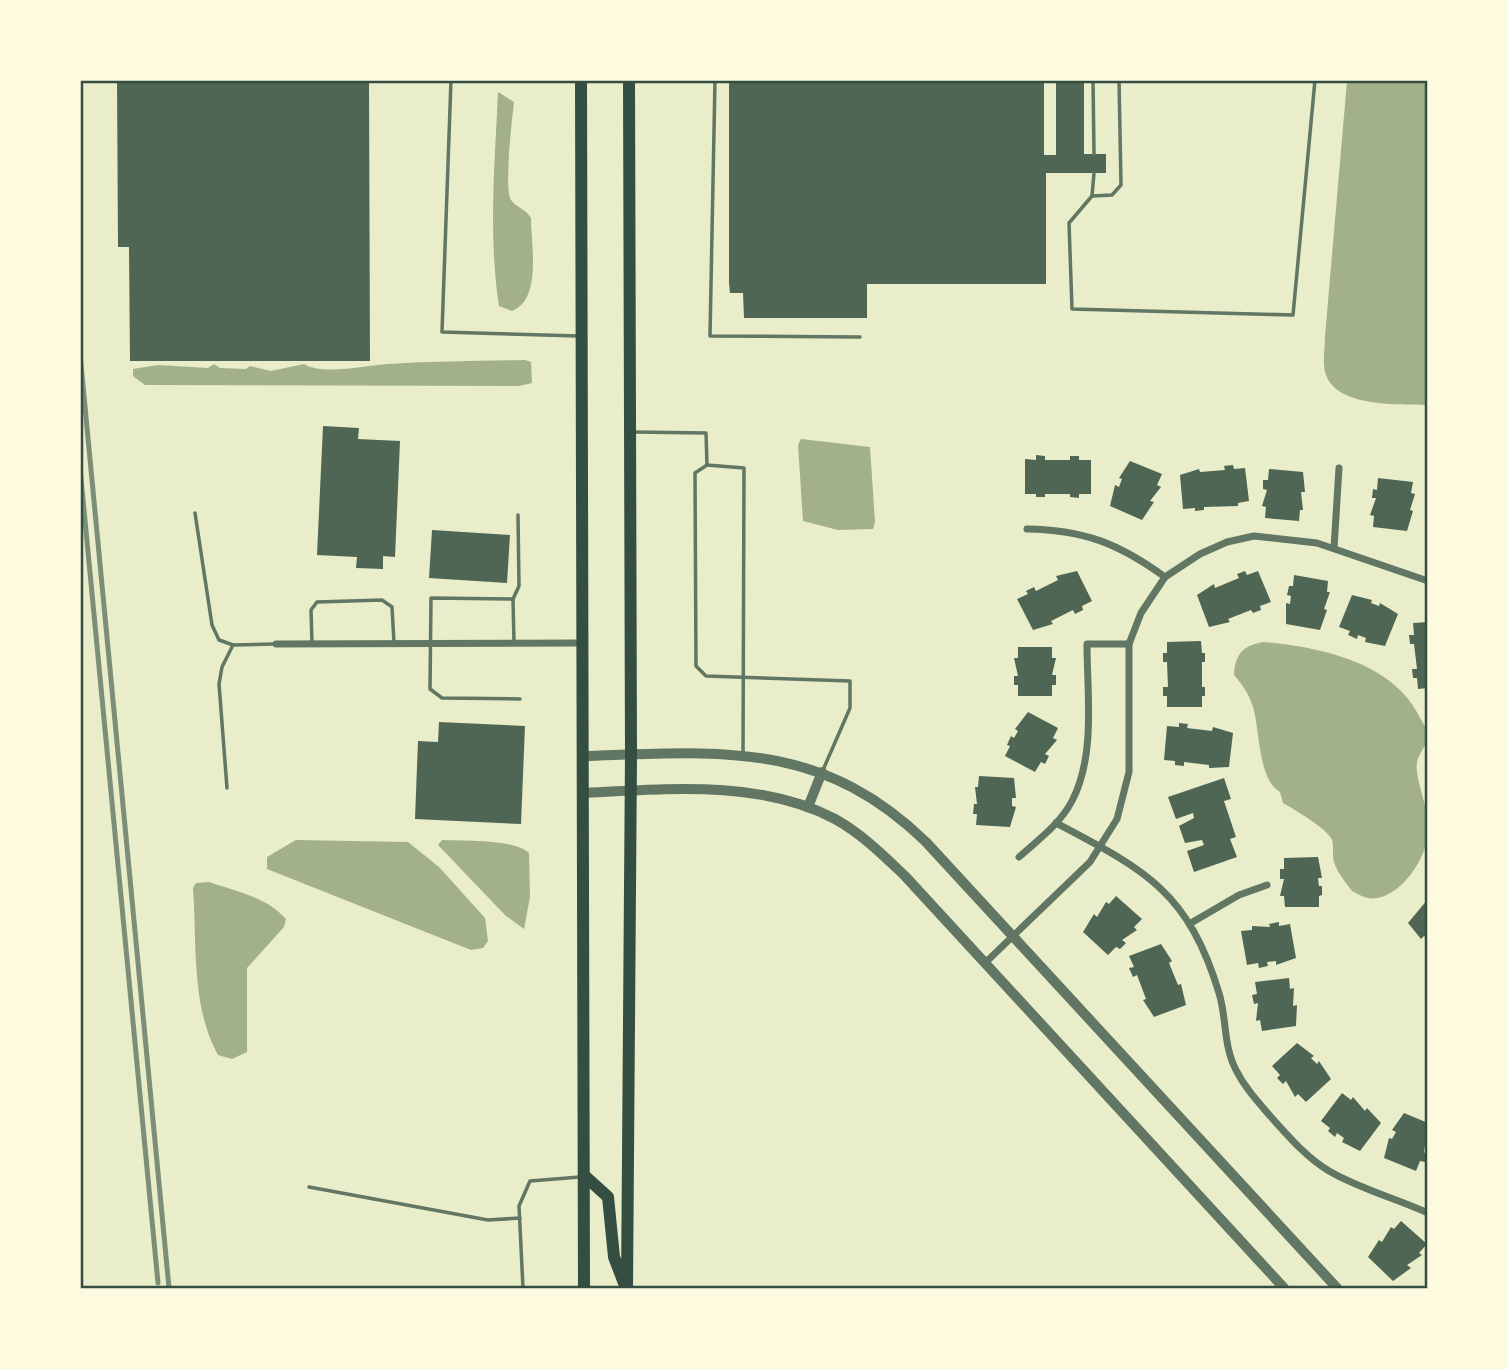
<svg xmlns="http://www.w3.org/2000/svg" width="1508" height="1369" font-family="Roboto,sans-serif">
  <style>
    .water { fill: #a3b18a }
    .building { fill: #4f6655 }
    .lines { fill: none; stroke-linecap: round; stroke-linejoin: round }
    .service { stroke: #617663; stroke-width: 3.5 }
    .minor { stroke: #617663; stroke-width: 7 }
    .tertiary { stroke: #617663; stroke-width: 10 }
    .primary { stroke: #344e41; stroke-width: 12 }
    .rail { stroke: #7c8e77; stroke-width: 5 }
    .neatline { fill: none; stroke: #344e41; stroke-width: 2.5 }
  </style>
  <rect width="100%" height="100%" fill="#e9edc9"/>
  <g class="water">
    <path d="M 1347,81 L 1427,81 L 1427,405 C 1400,404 1338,408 1326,375 C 1322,365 1325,347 1325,336 Z"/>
    <path d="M 498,92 L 514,102 C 512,119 504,189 511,200 C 517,208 526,209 531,218 C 531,245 542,300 512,311 L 499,306 C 488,236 495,161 498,92 Z"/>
    <path d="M 525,360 L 531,362 L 532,383 L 519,386 L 145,385 L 133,376 L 133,369 L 158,365 L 208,368 L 214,364 L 220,368 L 246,369 L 250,366 L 271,371 L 304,364 C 323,376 367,365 388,364 C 434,361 479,361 525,360 Z"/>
    <polygon points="801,439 870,447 875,522 873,529 838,530 803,521 798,445"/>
    <path d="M 1264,642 C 1319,647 1391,662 1418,714 C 1421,720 1426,727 1428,733 C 1430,746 1414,753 1417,772 C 1420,794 1430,812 1428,835 C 1425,860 1402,894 1377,898 C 1368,900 1359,895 1352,891 C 1346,883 1337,872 1334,862 C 1332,855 1334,846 1332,840 C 1329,830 1294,809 1283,803 L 1280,792 C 1258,780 1260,731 1253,707 C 1249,694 1242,684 1234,675 C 1235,653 1244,645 1264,642 Z"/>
    <polygon points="296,840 408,842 439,867 485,918 488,941 483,948 471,950 267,869 267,857"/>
    <path d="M 442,840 C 462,841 516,839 529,853 L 530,897 L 524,929 L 505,915 L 438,845 Z"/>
    <path d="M 209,882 C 235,891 267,897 286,919 L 284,927 L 247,968 L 247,1052 L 232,1059 L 218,1055 C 191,1007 197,942 193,888 L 196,883 Z"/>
  </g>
  <g class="building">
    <polygon points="117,80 369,80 370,361 130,361 129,247 118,247"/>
    <polygon points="729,80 1044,80 1044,155 1056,155 1056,80 1084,80 1084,154 1106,154 1106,173 1046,173 1046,284 867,284 867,318 744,318 743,293 730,293 729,283"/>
    <polygon points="323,426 359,428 358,439 400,441 395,557 383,556 383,569 356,568 357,557 317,555"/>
    <polygon points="1036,455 1045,456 1045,460 1070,460 1070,456 1079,456 1079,460 1091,460 1091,494 1079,494 1079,498 1070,497 1070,494 1045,494 1045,497 1036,497 1036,494 1025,494 1025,459 1036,460"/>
    <polygon points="1130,461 1162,474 1157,485 1161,487 1150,501 1154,502 1142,520 1110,506 1115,485 1119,487 1122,479 1119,478"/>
    <polygon points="1233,465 1234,469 1245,468 1249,501 1238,503 1238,506 1204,507 1204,510 1195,511 1195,508 1183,509 1180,475 1199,469 1200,472 1225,470 1224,466"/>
    <polygon points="1269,469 1303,472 1305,492 1301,492 1303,510 1300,510 1299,521 1265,518 1266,507 1262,506 1267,490 1263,489 1263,480 1268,480"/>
    <polygon points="1378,478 1413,482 1411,493 1415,494 1410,510 1413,511 1407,531 1373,527 1374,516 1370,515 1376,498 1372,498 1373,489 1377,490"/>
    <polygon points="432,530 510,535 507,583 429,578"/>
    <polygon points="1077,571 1092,601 1082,606 1083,610 1075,614 1073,610 1051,621 1053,624 1033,630 1017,599 1028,594 1026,591 1034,587 1036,591 1058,580 1056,576"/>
    <polygon points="1245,571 1247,575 1258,571 1271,602 1260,606 1261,610 1253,613 1251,610 1228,619 1230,622 1209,627 1197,595 1214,584 1215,588 1239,578 1237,574"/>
    <polygon points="1294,575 1328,581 1327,592 1330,592 1324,609 1327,610 1320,630 1286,624 1286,603 1290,604 1291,596 1287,595 1289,586 1293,586"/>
    <polygon points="1352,595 1372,600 1371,603 1379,606 1380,603 1398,614 1385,646 1365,642 1366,638 1358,635 1357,639 1348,635 1350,631 1339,627"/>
    <polygon points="1428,622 1428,688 1418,689 1417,678 1413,678 1412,669 1417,669 1414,644 1410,644 1409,635 1414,635 1413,623"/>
    <polygon points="1201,641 1202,653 1205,653 1205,662 1202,662 1202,687 1205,687 1205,696 1202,696 1202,707 1167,707 1167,696 1163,696 1163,687 1168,687 1167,662 1163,662 1163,653 1167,653 1167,642"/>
    <polygon points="1018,647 1052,647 1052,658 1056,658 1052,675 1056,675 1056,685 1052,685 1052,696 1018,696 1018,685 1014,685 1014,676 1018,676 1014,658 1018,658"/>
    <polygon points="1028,712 1058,728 1053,738 1057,740 1045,754 1049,756 1045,764 1041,762 1035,772 1005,756 1010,746 1007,745 1011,736 1014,738 1018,731 1015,729"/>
    <polygon points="439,722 525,726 521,824 415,819 418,741 438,742"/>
    <polygon points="1179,723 1188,724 1187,728 1212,731 1213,727 1233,733 1229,767 1209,768 1209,765 1184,762 1184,766 1175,765 1175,761 1164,760 1167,726 1179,727"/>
    <polygon points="979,776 1014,778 1016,798 1012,798 1012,806 1016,807 1010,827 976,825 977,814 973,814 974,804 977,804 975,787 978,787"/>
    <polygon points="1224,778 1231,799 1224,801 1236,837 1230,839 1237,857 1194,872 1187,851 1204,845 1202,840 1185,843 1179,826 1194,818 1193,813 1176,819 1168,797"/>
    <polygon points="1318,857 1322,878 1318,878 1319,886 1322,886 1322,895 1319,896 1319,907 1285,907 1284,896 1280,896 1284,879 1280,879 1280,869 1284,869 1284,858"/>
    <polygon points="1116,896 1142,919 1134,927 1137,930 1122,940 1126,943 1120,949 1116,947 1108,955 1083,932 1094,914 1097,917 1106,902 1109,904"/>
    <polygon points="1428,899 1428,939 1424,936 1421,939 1408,923"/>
    <polygon points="1279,922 1279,926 1290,924 1296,958 1276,965 1276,961 1267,962 1268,966 1259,968 1258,963 1247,965 1241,931 1252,930 1252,926 1270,927 1269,924"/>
    <polygon points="1161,944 1172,961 1169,963 1178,985 1181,984 1186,1005 1154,1017 1143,1000 1146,999 1137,975 1133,977 1129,968 1134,967 1129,956"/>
    <polygon points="1289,978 1290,989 1294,988 1293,1006 1297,1005 1296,1026 1262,1031 1260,1020 1256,1021 1258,1003 1254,1004 1252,995 1257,994 1255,982"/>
    <polygon points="1297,1043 1314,1056 1311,1058 1317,1064 1319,1061 1331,1079 1306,1102 1298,1094 1295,1097 1286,1081 1283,1084 1277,1078 1280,1075 1272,1066"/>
    <polygon points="1342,1093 1351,1100 1353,1097 1365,1111 1367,1108 1381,1123 1360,1151 1342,1142 1344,1138 1337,1133 1335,1137 1328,1131 1330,1128 1321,1121"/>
    <polygon points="1404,1113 1428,1123 1424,1152 1428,1156 1425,1162 1420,1161 1416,1171 1384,1158 1389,1138 1392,1139 1396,1132 1392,1130"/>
    <polygon points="1401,1221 1427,1244 1419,1253 1422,1255 1407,1265 1411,1268 1393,1281 1368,1257 1379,1240 1382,1242 1391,1227 1394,1229"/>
  </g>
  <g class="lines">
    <g class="service">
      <polyline points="451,80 442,332 579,336"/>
      <polyline points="715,80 710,336 860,337"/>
      <polyline points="1093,80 1094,154"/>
      <polyline points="1094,173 1092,196 1069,223 1072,309 1293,315 1315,80"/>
      <polyline points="1092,196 1112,195 1121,185 1119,80"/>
      <polyline points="633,432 706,433 707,465 744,468 743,755"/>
      <polyline points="707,465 695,473 696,666 706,676 850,681 850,708 823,770"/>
      <polyline points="195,513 212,625 219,640 233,645 274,644"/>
      <polyline points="513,599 431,598 430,689 442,698 520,699"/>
      <polyline points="312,643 311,610 317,602 382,600 392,607 394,643"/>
      <polyline points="514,643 513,599 519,586 518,515"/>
      <polyline points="227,788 219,684 222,667 233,645"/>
      <polyline points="309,1187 488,1220 520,1218"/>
      <polyline points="523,1288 519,1206 530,1181 580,1177"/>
    </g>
    <g class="minor">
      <path d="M 1027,529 C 1084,530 1118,543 1165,577"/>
      <polyline points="1334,548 1339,468"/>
      <polyline points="276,644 582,643"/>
      <path d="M 1056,823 C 1145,870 1188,891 1219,993 C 1227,1019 1223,1045 1236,1070 C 1245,1088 1258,1102 1271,1117 C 1289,1137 1306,1157 1329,1171 C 1360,1189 1395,1198 1428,1213"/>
      <path d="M 1019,857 C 1038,840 1060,824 1072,801 C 1096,755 1087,694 1087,644 L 1129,644"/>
      <polyline points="1191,923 1239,895 1267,885"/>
      <polyline points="985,963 1090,862 1117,819 1129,772 1129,644 1141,613 1165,577 1200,554 1227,542 1254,536 1317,543 1428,581"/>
    </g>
    <g class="tertiary">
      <path d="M 582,756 C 719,752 820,739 926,842 L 1337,1288"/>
      <path d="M 582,793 C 664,789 760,779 835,819 C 862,834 883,855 905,876 L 1284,1288"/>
      <polyline points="808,807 822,772"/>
    </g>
    <g class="primary">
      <polyline points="581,80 584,1288"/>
      <polyline points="586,1177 608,1197 614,1257 624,1283"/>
      <polyline points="627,1288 631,755 629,80"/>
    </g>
    <g class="rail">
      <polyline points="80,354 169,1288"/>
      <polyline points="80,468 158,1283"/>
    </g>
  </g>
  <rect width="1508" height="1369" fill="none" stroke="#fefae0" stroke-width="164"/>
  <rect x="82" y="82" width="1344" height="1205" class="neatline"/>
</svg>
